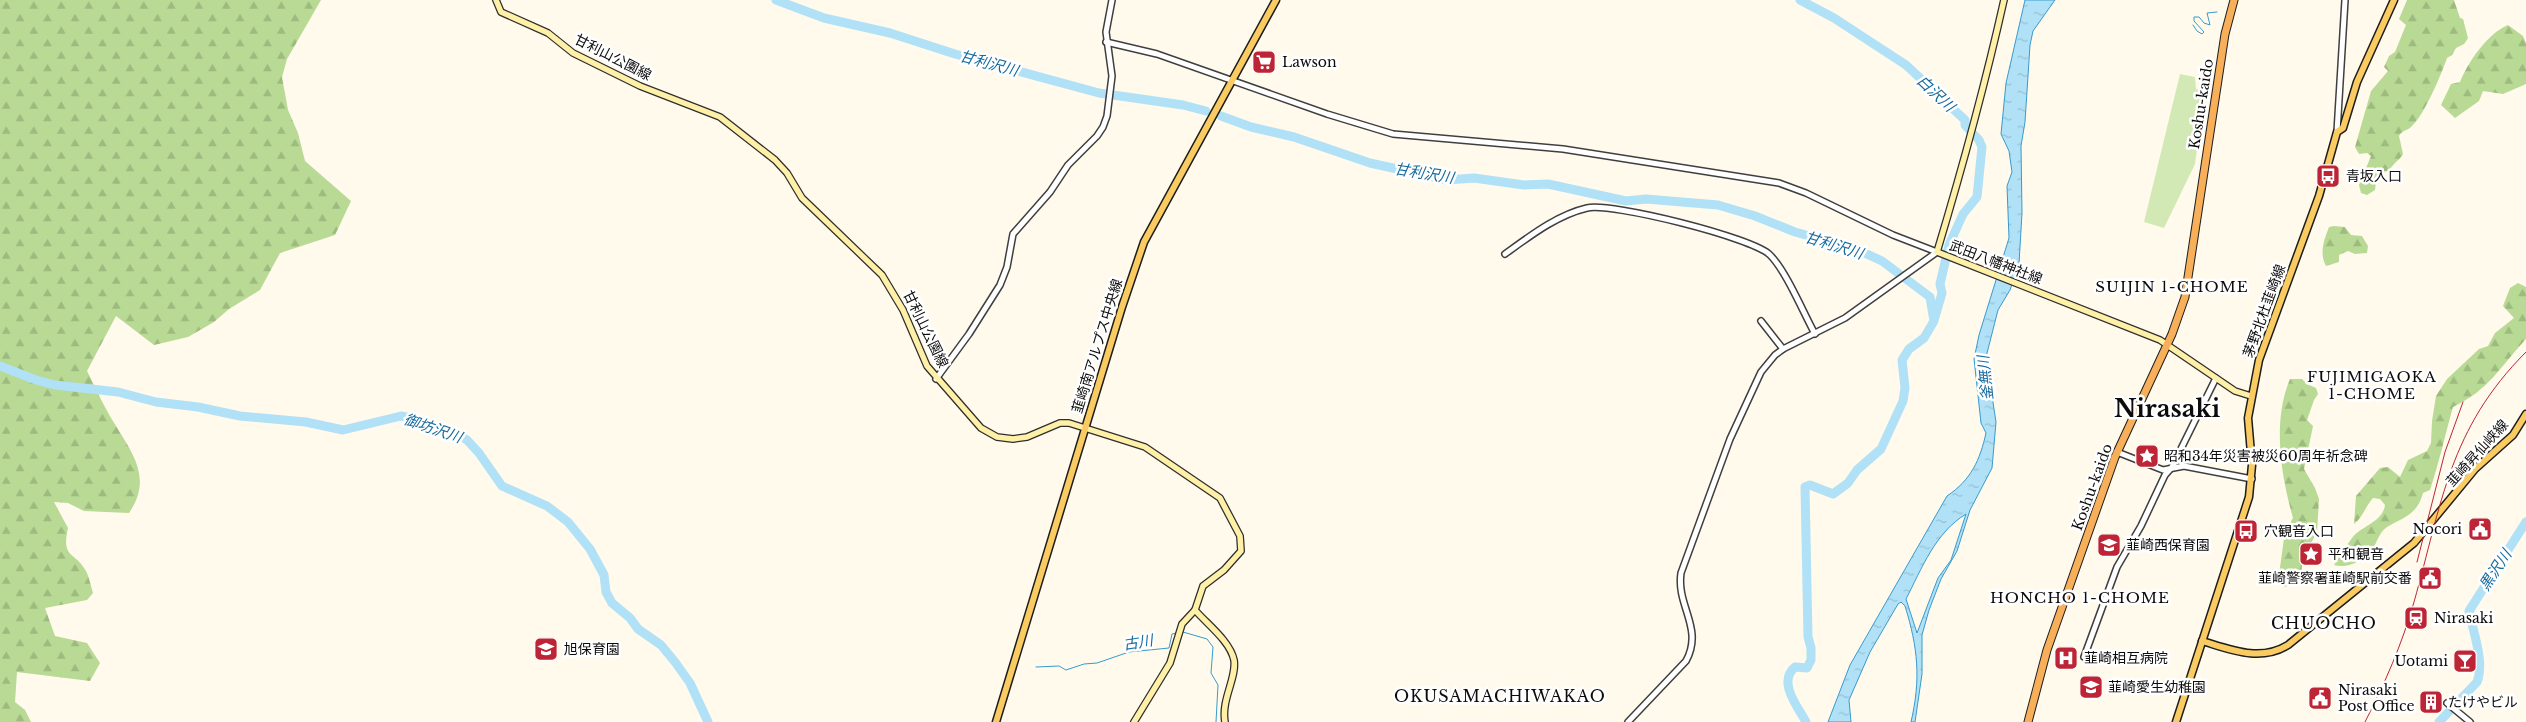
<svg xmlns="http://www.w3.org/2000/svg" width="2526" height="722" font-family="'Libre Baskerville','Noto Sans JP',serif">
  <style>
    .forest { fill: url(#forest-firs) }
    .park { fill: #d3e9b5 }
    .water { fill: url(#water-ripples); stroke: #379bce; fill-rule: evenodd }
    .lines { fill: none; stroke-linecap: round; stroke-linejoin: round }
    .stream { stroke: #379bce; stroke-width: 1 }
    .river { stroke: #b0e1f6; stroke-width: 9 }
    .tertiary-casing { stroke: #3f3f3f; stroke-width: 8 }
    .secondary-casing { stroke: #2e2e2e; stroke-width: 8 }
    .primary-casing { stroke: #1d1d1d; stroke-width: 9 }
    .trunk-casing { stroke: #1d1d1d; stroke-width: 9 }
    .tertiary { stroke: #fff; stroke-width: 5 }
    .secondary { stroke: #fff0a7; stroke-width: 5.5 }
    .primary { stroke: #f9cb61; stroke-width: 6 }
    .trunk { stroke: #f7af5a; stroke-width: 7 }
    .rail { stroke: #bd2435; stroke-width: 1 }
    .labels { text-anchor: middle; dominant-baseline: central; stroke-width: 5; stroke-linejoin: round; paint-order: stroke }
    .street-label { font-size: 14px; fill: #0c0c0c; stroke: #fff }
    .poi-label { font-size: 14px; fill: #0c0c0c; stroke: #fff; text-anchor: start }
    .water-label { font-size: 15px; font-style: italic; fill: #156b9e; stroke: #fff }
    .neighbourhood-label { font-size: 15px; letter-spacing: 1px; fill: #0c0c0c; stroke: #fff }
    .quarter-label { font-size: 16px; letter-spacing: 1px; fill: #0c0c0c; stroke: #fff }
    .town-label { font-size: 24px; font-weight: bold; fill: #0c0c0c; stroke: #fff }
  </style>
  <defs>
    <pattern id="forest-firs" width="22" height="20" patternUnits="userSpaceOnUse" patternTransform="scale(1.25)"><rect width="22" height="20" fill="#b8da95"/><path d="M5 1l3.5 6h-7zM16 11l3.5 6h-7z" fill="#9dba7f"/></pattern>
    <pattern id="water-ripples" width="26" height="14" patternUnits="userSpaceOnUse" patternTransform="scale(1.25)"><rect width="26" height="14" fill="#b0e1f6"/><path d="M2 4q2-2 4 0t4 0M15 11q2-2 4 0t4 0" fill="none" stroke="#96c0d2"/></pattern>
  </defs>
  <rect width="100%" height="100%" fill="#fffaec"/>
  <g class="forest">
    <path d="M 0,0 L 321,0 L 287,59 L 282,77 L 288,110 L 298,133 L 305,161 L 351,201 L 335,235 L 280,253 L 260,290 L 229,309 L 214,322 L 188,337 L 154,345 L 116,316 L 87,371 C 96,389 105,409 116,426 C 134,455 152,480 129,513 L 84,511 L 68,503 L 54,502 L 68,528 C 61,559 75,551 86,571 C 89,577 91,586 93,593 L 87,600 L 45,608 L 55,636 L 87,643 L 100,663 L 90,681 L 17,672 L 15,702 L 25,710 L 31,722 L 0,722 Z"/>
    <path d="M 2407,0 L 2454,0 L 2460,18 L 2463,19 L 2468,38 L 2464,44 L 2456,48 L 2452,55 L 2447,58 C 2441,75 2424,116 2411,127 C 2407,131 2402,130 2399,136 L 2403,154 C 2399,161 2392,164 2389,171 L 2380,172 L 2377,175 L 2375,190 L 2367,195 L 2361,193 L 2359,185 L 2371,156 L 2367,153 L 2359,154 L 2355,147 L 2371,91 L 2388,71 L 2384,67 L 2389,56 L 2395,52 L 2406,25 L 2399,19 Z"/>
    <path d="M 2508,25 L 2523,36 L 2526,43 L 2526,84 L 2503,94 L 2483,91 L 2479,101 L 2455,118 L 2441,105 L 2451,84 L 2460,82 C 2468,62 2488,33 2508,25 Z"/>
    <path d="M 2334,226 L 2345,227 L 2351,235 L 2362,236 L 2368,246 L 2367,253 L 2355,254 L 2348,251 L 2339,255 L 2339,262 L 2326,266 C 2319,253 2324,240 2329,227 Z"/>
    <path d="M 2518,283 L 2526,287 L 2526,339 C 2500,367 2489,390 2453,407 C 2445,435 2439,463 2430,490 L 2423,493 C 2417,515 2404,517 2387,527 C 2379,532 2377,543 2372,550 C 2363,561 2348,569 2334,565 C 2340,556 2346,546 2352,538 C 2361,526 2383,522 2385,505 L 2380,499 L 2373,498 C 2365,507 2363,517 2354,524 L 2356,496 L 2380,468 L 2388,467 L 2400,477 L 2408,460 L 2427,451 L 2431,443 L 2432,421 L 2436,396 L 2447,379 L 2479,349 L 2488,346 L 2495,333 L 2514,318 L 2503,306 L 2510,288 Z"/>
    <path d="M 2290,379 L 2302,379 L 2307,384 L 2316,388 L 2318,394 L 2314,400 L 2307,420 L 2313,426 L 2304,469 L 2315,488 L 2319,499 L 2317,532 L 2303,558 L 2301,574 L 2295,583 L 2285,587 L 2278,582 L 2285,531 L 2293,518 C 2281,476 2272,421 2290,379 Z"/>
  </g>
  <polygon class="park" points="2180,74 2195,77 2196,89 2205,92 2195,164 2164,228 2144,222"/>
  <path class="water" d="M 2025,0 L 2055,0 L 2033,31 L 2030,45 L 2025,122 L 2021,146 L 2022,213 L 2019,264 L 2010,290 L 1998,310 L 1986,357 L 1996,422 L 1992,468 L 1970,510 L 1957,551 L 1941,579 L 1929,610 L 1922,635 L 1922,674 L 1915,722 L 1911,722 C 1921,679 1918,648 1905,606 L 1901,602 L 1898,604 L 1870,652 L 1849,700 L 1851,722 L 1828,722 L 1850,665 L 1947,496 C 1971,480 1980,460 1986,433 L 1981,423 L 1974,359 L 1979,335 L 2009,238 L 2007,186 L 2012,172 L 2009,151 L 2001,134 L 2006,83 ZM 1966,514 L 1951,560 L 1938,578 L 1917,633 L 1906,599 C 1922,568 1935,533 1966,514 Z"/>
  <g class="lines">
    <g class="stream">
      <polyline points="2193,25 2197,31 2202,34 2204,32 2194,21 2194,17 2199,17 2204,23 2210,25 2207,13 2217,12"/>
      <polyline points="1183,632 1207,639 1213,647 1211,673 1218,685 1216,722"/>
      <polyline points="1036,667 1059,666 1066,670 1084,664 1097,663 1129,652 1169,648 1172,634 1177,633"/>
    </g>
    <g class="river">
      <polyline points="776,0 824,18 890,33 955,54 1099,93 1183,105 1206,111"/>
      <polyline points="1800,0 1834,18 1906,65 1965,120 1965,125 1979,140 1982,147 1977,197 1963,214 1949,245 1940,284 1942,293 1935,317"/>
      <path d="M 1221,116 L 1251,127 L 1294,137 L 1370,163 L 1447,180 L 1474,178 L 1524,185 L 1548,184 L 1626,201 L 1646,199 L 1718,205 L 1755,216 L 1795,232 L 1856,249 L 1882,261 L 1930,297 L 1934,321 L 1924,338 L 1909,349 L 1902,360 L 1905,388 L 1903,401 L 1881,449 L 1857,470 L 1848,483 L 1833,494 L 1810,485 L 1805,487 L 1808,637 L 1811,648 L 1811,660 L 1807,668 L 1795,667 C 1777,682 1798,707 1806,722"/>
      <polyline points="0,366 36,380 55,385 118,392 156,402 198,407 240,416 306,422 343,430 401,416 416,419 438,431 454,432 467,440 479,453 502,486 547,506 568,522 590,549 604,575 606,592 612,603 630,618 638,629 661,645 675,662 690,683 708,722"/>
      <path d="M 2439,722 L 2477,682 C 2485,662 2473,632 2469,611 L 2526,522"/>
    </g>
    <g class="tertiary-casing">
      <g id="tertiary">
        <path d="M 1106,42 L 1157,54 L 1327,114 L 1393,134 L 1563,149 L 1779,183 L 1806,193 L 1893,235 L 1937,252 L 1845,318 L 1783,349 L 1775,355 L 1761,372 L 1730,439 L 1681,573 C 1676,606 1704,628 1686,661 L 1628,722"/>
        <polyline points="2337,132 2345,0"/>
        <path d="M 1505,254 C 1530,236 1557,215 1587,208 C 1611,202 1754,238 1770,255 C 1786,271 1803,312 1815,334"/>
        <polyline points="1761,321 1783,349"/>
        <polyline points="936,379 969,334 1000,285 1007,267 1013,234 1050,192 1068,165 1097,136 1103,127 1107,116 1112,76 1106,32 1112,0"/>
        <polyline points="2117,452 2163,470 2184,466 2252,479"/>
        <polyline points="2084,657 2117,567 2141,526 2165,475 2172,467 2216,378"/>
        <polyline points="2447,703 2470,722"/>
      </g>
    </g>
    <g class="secondary-casing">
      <g id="secondary">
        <path d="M 496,0 L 501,12 L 548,33 L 573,53 L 640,86 L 720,117 L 775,160 L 787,173 L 802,198 L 882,275 L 903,310 L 927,366 L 981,428 L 997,437 L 1013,439 L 1027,437 L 1060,423 L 1069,423 L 1145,447 L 1220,498 L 1240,536 L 1241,551 L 1224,570 L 1203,586 L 1195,610 C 1207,624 1230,641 1234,660 C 1237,678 1221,699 1225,722"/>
        <path d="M 2004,0 C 1985,85 1962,169 1937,252 L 2160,340 L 2235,391 L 2251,396"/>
        <polyline points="1134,722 1170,663 1182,624 1195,610"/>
      </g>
    </g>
    <g class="primary-casing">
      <g id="primary">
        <path d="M 2202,641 C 2232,650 2260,662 2288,645 L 2414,543 L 2475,469 L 2513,435 L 2526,414"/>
        <polyline points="996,722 1122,307 1144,242 1276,0"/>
        <polyline points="2176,722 2249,497 2252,465 2248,418 2259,360 2319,196 2337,132 2343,128 2357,82 2394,0"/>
      </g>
    </g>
    <g class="trunk-casing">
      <polyline id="trunk" points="2028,722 2047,650 2115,457 2172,334 2185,297 2225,34 2234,0"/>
    </g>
    <use href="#tertiary" class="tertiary"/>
    <use href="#secondary" class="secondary"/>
    <use href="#primary" class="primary"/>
    <use href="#trunk" class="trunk"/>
    <g class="rail">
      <polyline points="2417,562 2445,452 2463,402"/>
      <path d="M 2365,722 C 2385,683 2402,644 2414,602 C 2442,503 2449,429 2526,352"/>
    </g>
  </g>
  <defs>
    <g id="supermarket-square" transform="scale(1.25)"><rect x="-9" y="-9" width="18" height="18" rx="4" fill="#bd2435" stroke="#fff"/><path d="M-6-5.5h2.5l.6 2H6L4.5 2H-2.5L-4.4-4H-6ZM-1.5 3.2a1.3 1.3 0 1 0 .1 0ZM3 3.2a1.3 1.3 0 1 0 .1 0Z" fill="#fff"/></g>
    <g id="bus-square" transform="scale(1.25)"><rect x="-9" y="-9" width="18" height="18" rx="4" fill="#bd2435" stroke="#fff"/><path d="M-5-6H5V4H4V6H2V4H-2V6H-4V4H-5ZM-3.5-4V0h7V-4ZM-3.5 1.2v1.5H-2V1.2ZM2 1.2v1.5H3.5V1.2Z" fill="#fff"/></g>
    <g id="sight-square" transform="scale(1.25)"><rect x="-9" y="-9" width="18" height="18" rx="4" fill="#bd2435" stroke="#fff"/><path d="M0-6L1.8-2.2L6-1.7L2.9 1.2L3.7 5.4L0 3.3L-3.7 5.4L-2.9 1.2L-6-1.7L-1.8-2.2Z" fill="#fff"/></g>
    <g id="civic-square" transform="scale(1.25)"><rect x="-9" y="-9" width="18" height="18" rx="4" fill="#bd2435" stroke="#fff"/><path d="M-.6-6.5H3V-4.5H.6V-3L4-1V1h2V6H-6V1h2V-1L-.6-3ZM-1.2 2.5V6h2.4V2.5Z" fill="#fff"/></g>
    <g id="school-square" transform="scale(1.25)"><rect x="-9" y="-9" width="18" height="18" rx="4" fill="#bd2435" stroke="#fff"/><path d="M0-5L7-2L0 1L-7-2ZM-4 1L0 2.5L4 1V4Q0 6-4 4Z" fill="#fff"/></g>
    <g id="station-square" transform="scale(1.25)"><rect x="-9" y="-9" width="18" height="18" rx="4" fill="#bd2435" stroke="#fff"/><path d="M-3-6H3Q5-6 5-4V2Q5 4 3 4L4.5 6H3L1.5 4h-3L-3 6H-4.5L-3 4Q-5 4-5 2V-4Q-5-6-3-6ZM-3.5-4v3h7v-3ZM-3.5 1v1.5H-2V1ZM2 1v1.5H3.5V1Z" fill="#fff"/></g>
    <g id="hospital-square" transform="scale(1.25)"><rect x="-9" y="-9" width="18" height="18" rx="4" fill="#bd2435" stroke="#fff"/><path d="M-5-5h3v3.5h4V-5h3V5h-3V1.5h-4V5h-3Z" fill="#fff"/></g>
    <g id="bar-square" transform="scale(1.25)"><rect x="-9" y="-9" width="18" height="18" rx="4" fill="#bd2435" stroke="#fff"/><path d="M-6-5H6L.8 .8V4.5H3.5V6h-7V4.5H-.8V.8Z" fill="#fff"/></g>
    <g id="building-square" transform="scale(1.25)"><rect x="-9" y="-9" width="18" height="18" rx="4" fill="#bd2435" stroke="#fff"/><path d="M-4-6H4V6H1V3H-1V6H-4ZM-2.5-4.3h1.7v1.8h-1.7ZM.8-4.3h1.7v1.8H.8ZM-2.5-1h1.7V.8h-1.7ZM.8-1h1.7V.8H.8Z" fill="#fff"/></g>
  </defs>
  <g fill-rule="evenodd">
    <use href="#supermarket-square" x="1264" y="62"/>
    <use href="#bus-square" x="2328" y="176"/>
    <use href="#sight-square" x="2147" y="456"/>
    <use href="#civic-square" x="2480" y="529"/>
    <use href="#bus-square" x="2246" y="531"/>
    <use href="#school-square" x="2109" y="545"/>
    <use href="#sight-square" x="2311" y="554"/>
    <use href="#civic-square" x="2430" y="578"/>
    <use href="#station-square" x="2416" y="618"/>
    <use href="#school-square" x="546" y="649"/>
    <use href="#hospital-square" x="2066" y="658"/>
    <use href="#bar-square" x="2465" y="661"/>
    <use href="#school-square" x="2091" y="687"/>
    <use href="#civic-square" x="2320" y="698"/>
    <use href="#building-square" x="2431" y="702"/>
  </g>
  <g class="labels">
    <g class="street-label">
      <text transform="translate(613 57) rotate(27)">甘利山公園線</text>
      <text transform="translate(2201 104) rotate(-81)">Koshu-kaido</text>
      <text transform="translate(1996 262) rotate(21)">武田八幡神社線</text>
      <text transform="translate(2264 311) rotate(-70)">茅野北杜韮崎線</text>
      <text transform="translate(926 329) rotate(64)">甘利山公園線</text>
      <text transform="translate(1097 346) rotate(-73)">韮崎南アルプス中央線</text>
      <text transform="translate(2477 453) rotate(-48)">韮崎昇仙峡線</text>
      <text transform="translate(2092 487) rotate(-70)">Koshu-kaido</text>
    </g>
    <g class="poi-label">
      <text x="1282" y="62">Lawson</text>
      <text x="2346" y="176">青坂入口</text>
      <text x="2164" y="456">昭和34年災害被災60周年祈念碑</text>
      <text x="2462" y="529" text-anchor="end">Nocori</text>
      <text x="2264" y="531">穴観音入口</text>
      <text x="2126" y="545">韮崎西保育園</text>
      <text x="2328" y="554">平和観音</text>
      <text x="2412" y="578" text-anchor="end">韮崎警察署韮崎駅前交番</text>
      <text x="2434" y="618">Nirasaki</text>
      <text x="564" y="649">旭保育園</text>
      <text x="2084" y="658">韮崎相互病院</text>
      <text x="2448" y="661" text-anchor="end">Uotami</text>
      <text x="2108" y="687">韮崎愛生幼稚園</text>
      <text x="2338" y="690">Nirasaki<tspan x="2338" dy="16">Post Office</tspan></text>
      <text x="2448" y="702">たけやビル</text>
    </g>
    <g class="water-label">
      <text transform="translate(989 63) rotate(15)">甘利沢川</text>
      <text transform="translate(1936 93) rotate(43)">白沢川</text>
      <text transform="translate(1424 173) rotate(9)">甘利沢川</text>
      <text transform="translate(1834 245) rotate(17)">甘利沢川</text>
      <text transform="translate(1985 378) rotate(-96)">釜無川</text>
      <text transform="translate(433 428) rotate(19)">御坊沢川</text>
      <text transform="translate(2495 570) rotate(-57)">黒沢川</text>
      <text transform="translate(1138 642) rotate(-9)">古川</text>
    </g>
    <g class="neighbourhood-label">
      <text x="2172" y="286">SUIJIN 1-CHOME</text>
      <text x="2372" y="376">FUJIMIGAOKA<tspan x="2372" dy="17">1-CHOME</tspan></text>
      <text x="2080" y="597">HONCHO 1-CHOME</text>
    </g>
    <g class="quarter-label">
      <text x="2324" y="623">CHUOCHO</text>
      <text x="1500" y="696">OKUSAMACHIWAKAO</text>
    </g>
    <g class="town-label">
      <text x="2167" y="408">Nirasaki</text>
    </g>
  </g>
</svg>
